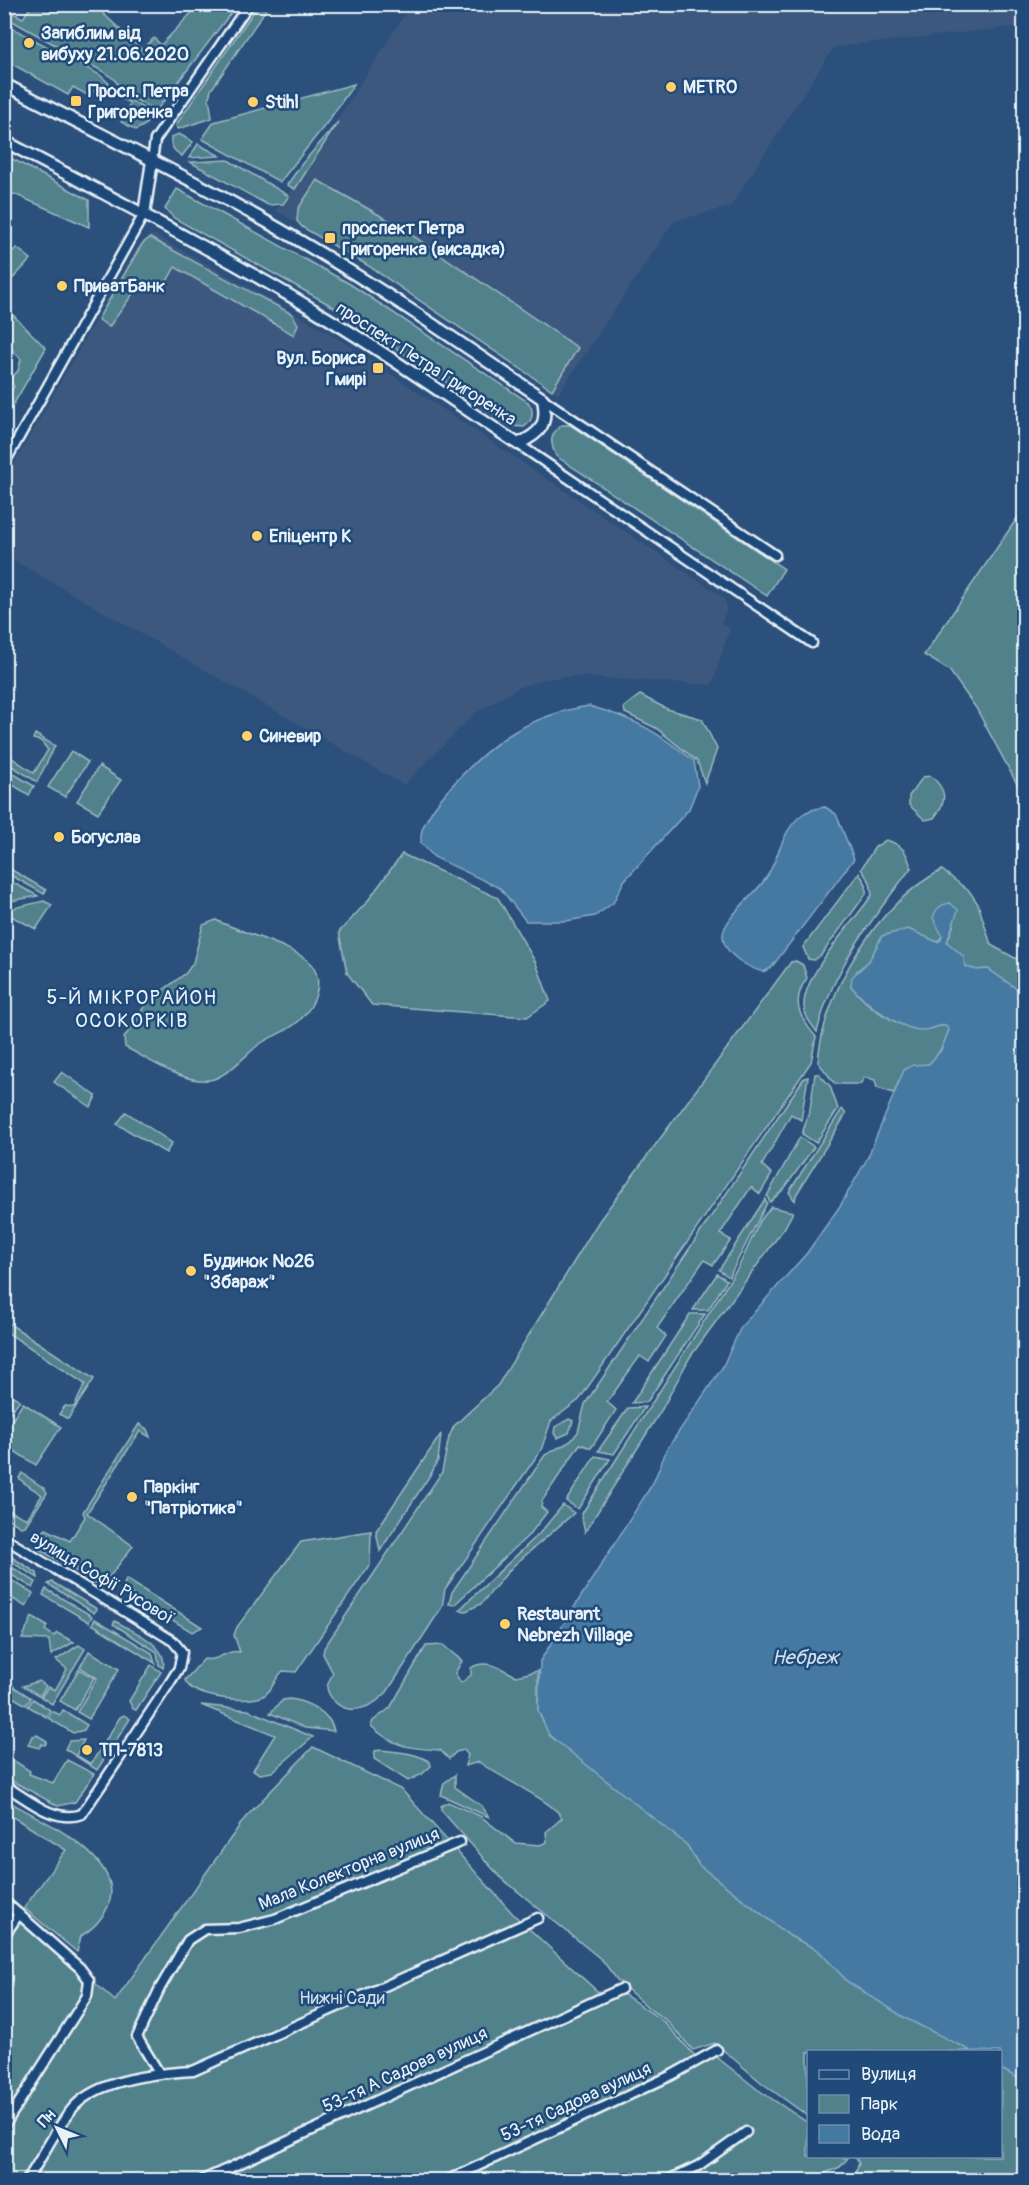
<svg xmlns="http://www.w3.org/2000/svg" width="1029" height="2185" font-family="Pangolin,sans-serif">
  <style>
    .built { fill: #3c587e }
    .green { fill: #51818b; stroke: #9cb9c2; stroke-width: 1.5 }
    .water { fill: #4479a1; stroke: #86a9c4; stroke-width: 1.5 }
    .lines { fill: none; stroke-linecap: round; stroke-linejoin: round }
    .minor-casing { stroke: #e8f1f8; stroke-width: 13 }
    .tertiary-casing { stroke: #e8f1f8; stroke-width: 15 }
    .minor { stroke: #1f4a7a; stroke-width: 8 }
    .tertiary { stroke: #1f4a7a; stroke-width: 10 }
    .poi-dot { fill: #ffd166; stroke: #1f4a7a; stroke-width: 2 }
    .labels { text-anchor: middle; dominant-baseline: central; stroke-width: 5; stroke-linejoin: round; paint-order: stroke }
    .poi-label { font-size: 18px; font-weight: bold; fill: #e8f1f8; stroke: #1f4a7a; text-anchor: start }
    .street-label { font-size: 18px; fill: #e8f1f8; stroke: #1f4a7a }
    .park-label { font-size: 18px; fill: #d1e0e8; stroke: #1f4a7a }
    .neighbourhood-label { font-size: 20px; letter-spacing: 1.5px; fill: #e8f1f8; stroke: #1f4a7a }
    .water-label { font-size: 20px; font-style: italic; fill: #cfdfeb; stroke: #1f4a7a }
  </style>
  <rect width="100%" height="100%" fill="#2c507c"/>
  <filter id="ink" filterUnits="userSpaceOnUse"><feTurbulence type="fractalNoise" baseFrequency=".0167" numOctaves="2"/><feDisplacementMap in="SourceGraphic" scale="12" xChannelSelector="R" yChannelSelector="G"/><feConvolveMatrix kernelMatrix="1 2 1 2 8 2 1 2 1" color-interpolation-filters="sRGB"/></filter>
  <g filter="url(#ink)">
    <g class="built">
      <polygon points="411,5 1024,5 1024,26 834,47 730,207 674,221 558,394 367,265 275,210 283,204"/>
      <polygon points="149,235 155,235 328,332 720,595 725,600 727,610 721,623 730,628 712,685 570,676 540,680 518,688 474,714 404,785 5,555 5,480 138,246"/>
    </g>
    <g class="green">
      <polygon points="32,5 77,5 82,8 86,5 94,5 142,50 154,38 161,45 199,5 237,5 156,111 125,94 114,79 102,71 5,17 5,9 23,18"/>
      <polygon points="258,5 269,5 211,90 209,97 212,118 178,129 176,125"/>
      <polygon points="5,24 100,75 123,96 153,114 145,125 136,130 121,122 130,103 97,85 91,97 73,87 68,95 5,60"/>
      <polygon points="354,84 329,120 280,182 202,139 214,122"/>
      <polygon points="338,122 295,189 287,185 301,165"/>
      <path d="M 179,134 L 193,142 L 182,156 C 174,151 170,147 171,137 Z"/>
      <polygon points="198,144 220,156 189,158"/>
      <polygon points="5,155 89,200 89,227 5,190"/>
      <polygon points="228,160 289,196 283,204 268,205 190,162"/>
      <polygon points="317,180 397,225 578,348 552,390 367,265 302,227 297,221 298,209"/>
      <path d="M 177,189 L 350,284 L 528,402 C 535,411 533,421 524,427 L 511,426 L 339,310 L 174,218 L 165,209 Z"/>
      <polygon points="150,238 292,314 298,324 294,335 175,267 162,290 147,284 139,285 109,327 98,319 142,244"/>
      <polygon points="17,248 31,259 5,287 5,257"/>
      <polygon points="5,307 46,348 5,419 5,398 14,387 10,379 18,371 21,359 5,343"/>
      <path d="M 562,425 L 570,425 L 784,569 L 767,596 L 556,456 C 550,443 549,434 562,425 Z"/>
      <polygon points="1024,508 1024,797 976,708 949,670 924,655"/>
      <polygon points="640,695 667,709 702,719 717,749 705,783 697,761 656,728 625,713 624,707"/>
      <polygon points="35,734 55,746 37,782 4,761 5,753 34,773 48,750 41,741 33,739"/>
      <polygon points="71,751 88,762 65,797 48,787"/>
      <polygon points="99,766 121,780 98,813 77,801"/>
      <polygon points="4,768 34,786 29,795 5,780"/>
      <path d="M 931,776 C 948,791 947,801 934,818 L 925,820 L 909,805 L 909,796 L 923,777 Z"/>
      <path d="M 886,840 C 903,845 907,852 911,868 C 873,918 832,969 817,1032 C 811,1024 805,1017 804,1007 C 802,975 854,922 872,895 L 870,882 L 861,869 L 875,847 Z"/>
      <polygon points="402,854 498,898 536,963 550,1001 527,1017 372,1005 347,973 339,932 367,902"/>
      <polygon points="5,866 46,890 44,894 5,872"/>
      <path d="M 942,870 L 970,892 L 978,904 L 991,945 L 1024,963 L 1024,994 L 988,969 L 977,970 L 966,967 L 947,942 L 954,924 L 937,942 L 908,929 L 882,936 L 869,961 L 857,971 L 851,986 C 866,1006 901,1032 928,1029 C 935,1029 938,1024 946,1026 L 949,1030 C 945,1043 940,1054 929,1064 C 905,1069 903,1069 894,1093 L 877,1088 L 875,1080 L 865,1077 L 860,1084 L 835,1084 L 818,1062 C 823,992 878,902 942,870 Z"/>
      <polygon points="859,873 866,884 866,894 821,955 814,960 808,959 803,947"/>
      <polygon points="8,880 38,896 5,902 5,884"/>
      <polygon points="44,901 52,905 36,929 5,913 5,910"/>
      <path d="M 216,920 C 239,932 297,947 311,964 C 325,982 315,1005 300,1020 C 288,1032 270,1036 257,1046 C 244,1057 230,1073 214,1079 C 187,1087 147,1058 125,1047 L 124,1038 L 147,1002 L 186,973 L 193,963 L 203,925 Z"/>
      <path d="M 796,961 L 803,965 L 807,978 C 790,1002 800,1018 816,1037 L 811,1062 L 579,1400 L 551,1421 L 541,1450 L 445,1589 L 442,1607 L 387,1692 C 373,1707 349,1718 333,1700 C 330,1696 327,1691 327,1687 C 328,1683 331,1677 333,1673 L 323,1654 L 324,1648 L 442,1472 L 449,1437 L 454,1426 L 498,1385 L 599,1221 L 791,962 Z"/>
      <polygon points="62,1072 96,1096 91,1107 54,1082"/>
      <polygon points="815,1074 819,1074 830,1086 838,1109 816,1143 802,1134 810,1110"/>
      <polygon points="808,1077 801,1120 791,1114 762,1165 772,1174 760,1194 751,1187 720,1234 731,1240 713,1265 704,1260 657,1328 666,1336 649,1362 640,1356 607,1402 616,1410 591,1448 580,1444 542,1501 541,1507 547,1512 530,1534 454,1605 449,1604 452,1592 545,1455 571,1441 578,1432 585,1404 804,1078"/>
      <polygon points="842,1109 846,1114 796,1195 795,1201 789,1192"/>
      <polygon points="126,1112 172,1143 166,1153 117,1124"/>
      <polygon points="800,1137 814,1147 784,1189 770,1202 767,1196"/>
      <polygon points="765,1199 767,1203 729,1277 719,1270"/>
      <polygon points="771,1207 793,1212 785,1227 690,1357 662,1409 585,1532 581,1515 739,1266 760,1221"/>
      <polygon points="717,1274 727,1280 708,1310 693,1310"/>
      <polygon points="690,1314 705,1314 647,1402 632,1403"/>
      <polygon points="5,1321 94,1379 68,1419 59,1414 65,1406 74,1407 85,1384 5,1331"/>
      <polygon points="4,1391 20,1400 7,1416 5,1415"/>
      <polygon points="23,1403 61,1427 36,1465 5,1445 5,1431"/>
      <polygon points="645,1407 614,1454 598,1451 628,1408"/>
      <polygon points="569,1419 573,1421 569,1433 557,1438 554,1433 555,1427"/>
      <polygon points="139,1424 147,1429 150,1437 140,1431 87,1513 133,1546 107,1580 37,1538 46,1529 70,1541 85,1517 83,1512"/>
      <polygon points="441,1434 438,1460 432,1472 380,1551 376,1531"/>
      <polygon points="595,1456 610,1459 578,1509 566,1501"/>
      <path d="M 22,1473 L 45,1489 L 47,1493 L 25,1526 L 21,1527 L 5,1517 L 5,1505 L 10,1511 L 27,1519 L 42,1495 C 34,1489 25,1485 19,1478 Z"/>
      <polygon points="563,1505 574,1513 512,1567 481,1604 466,1611 459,1610 539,1534"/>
      <path d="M 371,1531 L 370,1564 L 296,1672 L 283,1671 C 274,1678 273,1691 263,1696 C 248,1704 190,1698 185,1680 L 204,1659 C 219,1662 226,1649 240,1652 L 234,1635 L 237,1627 L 301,1542 Z"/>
      <polygon points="37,1544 97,1580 96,1583 35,1547"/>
      <polygon points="5,1553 37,1573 38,1578 5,1558"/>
      <polygon points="5,1563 36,1582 33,1588 5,1571"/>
      <polygon points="4,1576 33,1593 26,1607 5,1594"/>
      <polygon points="126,1579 202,1627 192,1632 125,1591 124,1585"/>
      <polygon points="52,1582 97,1609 94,1613 48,1584"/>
      <polygon points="46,1589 92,1616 89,1622 43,1595"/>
      <polygon points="32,1617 47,1626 45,1630 54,1636 57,1633 74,1642 51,1655 49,1640 22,1639"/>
      <polygon points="95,1619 152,1653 155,1663 92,1624"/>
      <path d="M 115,1621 C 131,1631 169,1644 163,1668 L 159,1665 L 157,1652 L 113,1624 Z"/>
      <polygon points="79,1645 85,1649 52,1704 41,1697 48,1687 55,1690 67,1669 56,1660"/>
      <path d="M 443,1645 L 462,1661 L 455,1673 L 461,1683 L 471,1675 L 471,1668 C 486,1658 502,1669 516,1676 L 538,1671 L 538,1710 L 625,1794 L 687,1845 L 699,1865 L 790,1936 L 818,1950 L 848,1982 L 971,2051 L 808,2052 L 808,2116 L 762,2083 L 715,2043 L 693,2050 L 666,2020 L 652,2011 L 618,1981 L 602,1960 L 500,1877 L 441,1810 L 441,1806 L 448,1802 L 480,1816 L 515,1843 L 540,1845 L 547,1842 L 546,1832 L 562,1818 C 555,1802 497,1776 479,1762 L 465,1766 L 468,1755 L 464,1750 L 456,1752 L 449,1759 L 440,1750 C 409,1748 395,1748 371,1726 L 373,1721 L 390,1708 L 426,1646 Z"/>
      <polygon points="89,1651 119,1669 89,1719 77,1712 97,1678 80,1667"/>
      <polygon points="151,1665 161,1672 136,1710 133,1709 129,1701"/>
      <polygon points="79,1669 94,1678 75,1710 60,1701"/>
      <polygon points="5,1681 31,1698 26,1705 6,1693"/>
      <polygon points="39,1681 46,1686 40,1696 23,1686"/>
      <polygon points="33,1699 50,1710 46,1717 28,1706"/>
      <path d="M 290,1699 C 306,1701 331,1713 334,1731 L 305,1728 L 270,1713 L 283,1700 Z"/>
      <polygon points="201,1705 248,1710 313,1737 272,1772 260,1774 253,1770 275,1735"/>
      <polygon points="63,1710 87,1725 84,1730 73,1733 48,1718 52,1711 60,1715"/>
      <polygon points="124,1715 130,1719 97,1770 65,1749 69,1741 84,1740 76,1755 91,1764 120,1717"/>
      <polygon points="37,1735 47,1741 45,1745 42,1744 39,1748 28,1745 32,1736"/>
      <polygon points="313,1747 402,1790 514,1915 597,1991 625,1995 664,2022 697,2058 714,2055 757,2089 808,2123 808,2156 848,2158 840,2167 809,2180 5,2180 4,1902 115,2001 245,1818"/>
      <path d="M 381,1750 C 397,1752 416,1752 430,1762 L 431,1766 L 422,1774 L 408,1781 L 374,1759 L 375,1751 Z"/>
      <polygon points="5,1755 30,1771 29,1774 53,1783 67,1760 94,1774 75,1802 58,1806 5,1777"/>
      <polygon points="455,1775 455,1787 482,1806 489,1817 441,1795 444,1783"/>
      <path d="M 4,1799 C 39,1819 138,1862 104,1914 C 97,1924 92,1929 81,1936 L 77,1952 L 24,1908 L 66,1850 L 5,1812 Z"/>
      <polygon points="1001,2069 1024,2081 1024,2180 841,2180 856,2172 859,2163 855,2157 1000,2156"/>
    </g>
    <g class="water">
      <path d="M 589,706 C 636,719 656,731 694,761 L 698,786 L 689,809 L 624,881 L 613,903 L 595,916 L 566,921 L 526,921 L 500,888 L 434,857 L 421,843 C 421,839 421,833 422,830 C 434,798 485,749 514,732 C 538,718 562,710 589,706 Z"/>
      <path d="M 825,807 L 836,814 L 854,859 L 771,968 L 763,972 C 749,968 724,955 723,937 C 721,920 757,893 766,878 C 780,857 781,830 803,814 C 809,810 818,808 825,807 Z"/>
      <path d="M 950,903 L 958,910 L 947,942 L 963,956 L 966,967 L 977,970 L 988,969 L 1024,994 L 1024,2081 L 1001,2069 L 1000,2052 L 971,2051 L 905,2018 L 848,1982 L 818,1950 L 790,1936 L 699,1865 L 687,1845 L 549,1735 L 538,1710 L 540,1661 L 653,1483 L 667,1449 L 722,1368 L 741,1327 L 807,1253 L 840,1206 L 867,1159 L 904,1070 L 913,1065 L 929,1064 L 941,1050 L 949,1030 L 946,1026 C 937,1024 932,1030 923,1030 C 902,1031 863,1002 851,986 L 852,977 L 869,961 L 882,936 L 908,929 L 937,942 L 941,940 L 942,935 L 933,918 C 936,908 940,905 950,903 Z"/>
    </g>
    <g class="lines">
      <g class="minor-casing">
        <g id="minor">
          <polyline points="152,161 155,140 249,4"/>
          <polyline points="543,399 775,555"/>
          <polyline points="518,444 812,643"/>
          <polyline points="4,464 144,214"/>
          <path d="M 4,1538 L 173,1641 L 182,1652 L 179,1668 L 169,1684 L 82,1814 C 54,1824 28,1799 4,1785"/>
          <polyline points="4,1901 80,1968 89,1980 87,1996 4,2126"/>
          <polyline points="4,1936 19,1914"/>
          <polyline points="159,2073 137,2037 160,1988 188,1940 205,1929 239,1928 275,1919 460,1842"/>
          <path d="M 27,2180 C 42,2158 55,2130 72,2109 C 96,2080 156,2073 193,2071 L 538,1918"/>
          <polyline points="203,2180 621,1989"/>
          <polyline points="448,2180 672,2075 717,2050"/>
          <polyline points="668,2180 698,2166 746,2132"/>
        </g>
      </g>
      <g class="tertiary-casing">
        <g id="tertiary">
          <path d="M 4,84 C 107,138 211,188 310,247 C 390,294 466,347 543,399 C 548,425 541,433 518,444 C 456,403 395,359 332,321 C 226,256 114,199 4,141"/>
          <polyline points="144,214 152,161"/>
        </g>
      </g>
      <use href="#minor" class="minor"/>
      <use href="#tertiary" class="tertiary"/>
    </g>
  </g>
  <g class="poi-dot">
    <circle cx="29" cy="43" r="6"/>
    <circle cx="671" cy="87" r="6"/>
    <rect x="70" y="95" width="12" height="12" rx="3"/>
    <circle cx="253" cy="102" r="6"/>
    <rect x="324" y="232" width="12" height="12" rx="3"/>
    <circle cx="62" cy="286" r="6"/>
    <rect x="372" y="362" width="12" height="12" rx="3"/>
    <circle cx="257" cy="536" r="6"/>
    <circle cx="247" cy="736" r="6"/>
    <circle cx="59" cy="837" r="6"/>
    <circle cx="191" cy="1271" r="6"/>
    <circle cx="132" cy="1497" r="6"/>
    <circle cx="505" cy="1624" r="6"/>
    <circle cx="87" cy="1750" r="6"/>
  </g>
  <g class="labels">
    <g class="poi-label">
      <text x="41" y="33">Загиблим від<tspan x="41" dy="21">вибуху 21.06.2020</tspan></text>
      <text x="683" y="87">METRO</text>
      <text x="88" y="91">Просп. Петра<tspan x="88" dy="21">Григоренка</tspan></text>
      <text x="265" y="102">Stihl</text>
      <text x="342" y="228">проспект Петра<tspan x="342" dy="21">Григоренка (висадка)</tspan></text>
      <text x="74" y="286">ПриватБанк</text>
      <text x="366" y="358" text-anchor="end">Вул. Бориса<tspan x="366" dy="21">Гмирі</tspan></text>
      <text x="269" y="536">Епіцентр К</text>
      <text x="259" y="736">Синевир</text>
      <text x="71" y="837">Богуслав</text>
      <text x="203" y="1261">Будинок №26<tspan x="203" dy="21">"Збараж"</tspan></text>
      <text x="144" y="1487">Паркінг<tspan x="144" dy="21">"Патріотика"</tspan></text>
      <text x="517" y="1614">Restaurant<tspan x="517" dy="21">Nebrezh Village</tspan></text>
      <text x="99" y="1750">ТП-7813</text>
    </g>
    <g class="street-label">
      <text transform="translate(426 364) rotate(33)">проспект Петра Григоренка</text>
      <text transform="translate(102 1578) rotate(31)">вулиця Софії Русової</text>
      <text transform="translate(349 1869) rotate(-22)">Мала Колекторна вулиця</text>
      <text transform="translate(405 2070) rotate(-25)">53-тя А Садова вулиця</text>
      <text transform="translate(576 2102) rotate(-25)">53-тя Садова вулиця</text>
    </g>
    <g class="park-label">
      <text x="342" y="1998">Нижні Сади</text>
    </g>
    <g class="neighbourhood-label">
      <text x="132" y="997">5-Й МІКРОРАЙОН<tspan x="132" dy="23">ОСОКОРКІВ</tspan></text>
    </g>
    <g class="water-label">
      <text x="805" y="1657">Небреж</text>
    </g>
  </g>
  <rect width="1029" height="2185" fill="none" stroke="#1f4a7a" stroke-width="24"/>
  <rect x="12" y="12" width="1005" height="2161" fill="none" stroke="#e8f1f8" stroke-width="2" filter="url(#ink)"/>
  <rect x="807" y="2050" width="195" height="108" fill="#1f4a7a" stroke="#6f8dac" stroke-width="1.5"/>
  <rect x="819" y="2070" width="30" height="9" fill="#1f4a7a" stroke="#6f8dac" stroke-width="1.5"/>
  <text x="861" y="2080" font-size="18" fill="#e8f1f8">Вулиця</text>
  <rect x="819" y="2095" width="30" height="18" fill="#51818b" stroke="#6f8dac" stroke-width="1.5"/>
  <text x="861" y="2110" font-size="18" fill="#e8f1f8">Парк</text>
  <rect x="819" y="2125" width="30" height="18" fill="#4479a1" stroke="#6f8dac" stroke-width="1.5"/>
  <text x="861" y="2140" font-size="18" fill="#e8f1f8">Вода</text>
  <g transform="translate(57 2128) rotate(313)" stroke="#1f4a7a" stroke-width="4.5" paint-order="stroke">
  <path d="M0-4.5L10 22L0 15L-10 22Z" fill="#e8f1f8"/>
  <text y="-9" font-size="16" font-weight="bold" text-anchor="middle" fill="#e8f1f8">Пн</text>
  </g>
</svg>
